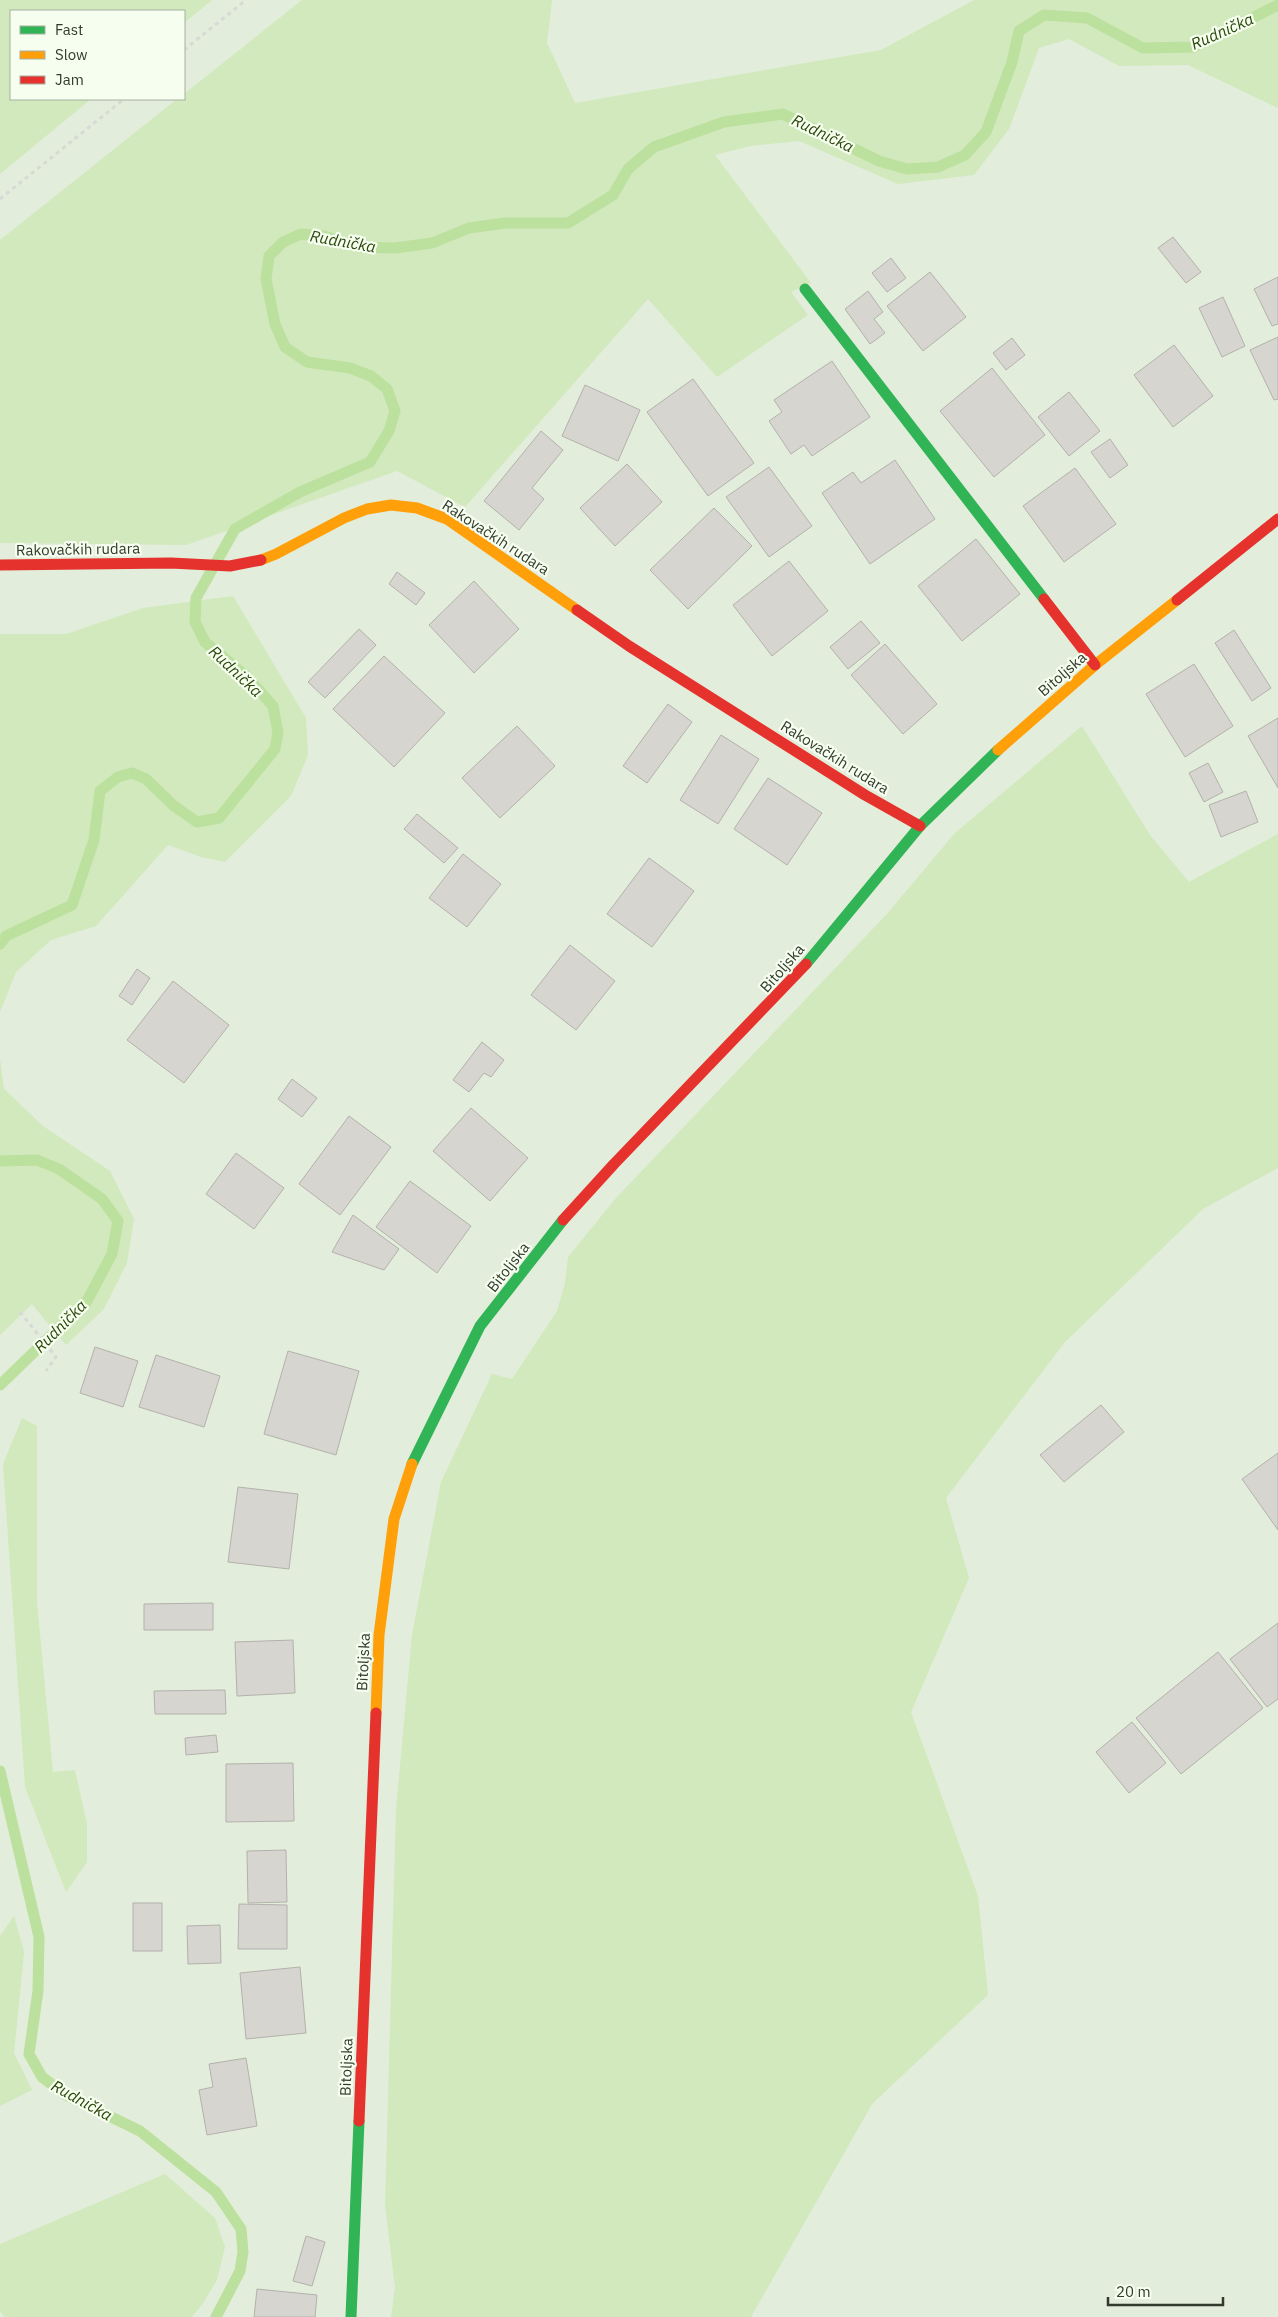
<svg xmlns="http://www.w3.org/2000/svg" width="1278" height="2317" font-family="'IBM Plex Sans',sans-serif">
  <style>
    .green { fill: #d1e9bd }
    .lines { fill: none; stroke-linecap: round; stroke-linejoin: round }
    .stream { stroke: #bce09d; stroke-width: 11 }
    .building { fill: #d7d5cf; stroke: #b3b1ac }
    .path { stroke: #d7dad4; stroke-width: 3; stroke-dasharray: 4 4; stroke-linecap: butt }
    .fast { stroke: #30b455; stroke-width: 11 }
    .slow { stroke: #ff9f0a; stroke-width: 11 }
    .jam { stroke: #e5322d; stroke-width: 11 }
    .labels { text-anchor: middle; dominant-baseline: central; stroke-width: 4.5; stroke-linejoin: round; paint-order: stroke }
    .street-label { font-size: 15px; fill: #323a2d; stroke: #f6fef0 }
    .water-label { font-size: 16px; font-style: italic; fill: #2b4709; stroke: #f6fef0 }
  </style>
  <rect width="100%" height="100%" fill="#e3eddb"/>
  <g class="green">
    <polygon points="0,0 212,0 184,23 184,11 11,11 11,99 91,99 0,174"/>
    <polygon points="302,0 552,0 547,43 575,103 881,50 974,0 1278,0 1278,108 1188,65 1119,66 1069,39 1039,48 1009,129 974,175 898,184 799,141 750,146 715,155 811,283 791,292 808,315 717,377 648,299 465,507 397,471 186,545 0,543 0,240 177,99 184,99 184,94"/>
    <polygon points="233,596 306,718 308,755 291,796 225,862 201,857 168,845 96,926 51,940 16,972 0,1012 0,634 66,634 143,608"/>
    <polygon points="1082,726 1150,835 1189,882 1278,834 1278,1168 1203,1209 1065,1342 946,1498 969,1578 911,1712 978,1896 988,1995 872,2104 751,2317 391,2317 395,2288 385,2205 396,1809 412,1635 441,1482 492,1374 512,1379 557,1311 565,1283 568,1257 616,1198 886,915 955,833"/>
    <polygon points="0,1059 4,1089 43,1126 110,1171 134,1219 127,1263 104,1309 66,1345 32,1304 0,1335"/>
    <polygon points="22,1418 37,1426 37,1602 53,1772 75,1770 87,1824 87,1862 66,1892 25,1787 3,1464"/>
    <polygon points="14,1916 24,1952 14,2053 32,2090 0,2106 0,1936"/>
    <polygon points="165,2174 215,2218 225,2247 217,2280 203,2303 192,2317 4,2317 0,2311 0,2244"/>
  </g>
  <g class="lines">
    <g class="stream">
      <polyline points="0,944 6,936 72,905 94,840 100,791 118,777 132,773 146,779 174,806 197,822 219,818 275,749 278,733 273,706 247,677 205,642 195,622 196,598 235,529 300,492 370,462 389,431 395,411 387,389 371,376 350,368 307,362 285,347 275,324 266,279 269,256 283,242 301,234 324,236 358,247 395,248 432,243 469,228 505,223 568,223 613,195 628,169 654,147 724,122 783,114 879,161 907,169 938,167 965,155 986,132 1012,62 1019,31 1044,15 1087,18 1143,48 1194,47 1278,5"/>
      <polyline points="0,1161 37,1160 59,1169 102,1199 118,1221 112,1254 87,1301 0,1385"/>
      <polyline points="0,1771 39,1937 38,1991 29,2054 42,2077 66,2095 140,2131 216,2192 241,2229 243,2252 240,2271 216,2317"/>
    </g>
  </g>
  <g class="building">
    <polygon points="1173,237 1201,272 1186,283 1158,248"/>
    <polygon points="891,258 906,278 887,292 872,273"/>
    <polygon points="930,272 966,317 923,351 887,306"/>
    <polygon points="1278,277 1278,324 1272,326 1254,289"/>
    <polygon points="868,291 883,312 874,319 885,333 870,344 845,309"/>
    <polygon points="1223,297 1245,346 1222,357 1199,308"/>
    <polygon points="1278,337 1278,399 1274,400 1250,350"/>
    <polygon points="1012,338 1025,355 1006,370 993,353"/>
    <polygon points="1174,345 1213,396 1173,427 1134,375"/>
    <polygon points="832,361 870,417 812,456 804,445 791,454 769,421 782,412 774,400"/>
    <polygon points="992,368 1045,435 994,477 940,411"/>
    <polygon points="693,379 754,463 708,496 647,412"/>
    <polygon points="585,385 640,410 618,461 562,436"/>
    <polygon points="1069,392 1100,431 1069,456 1038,417"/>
    <polygon points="541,431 563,450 532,488 544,499 519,530 484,501"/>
    <polygon points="1110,439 1128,465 1110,478 1091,452"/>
    <polygon points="895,460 935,519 870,564 822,493 853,472 861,483"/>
    <polygon points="627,464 662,502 615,546 580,508"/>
    <polygon points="769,467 812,526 769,557 726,497"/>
    <polygon points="1075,468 1116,524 1064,562 1023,506"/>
    <polygon points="714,508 752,546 688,609 650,570"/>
    <polygon points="976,539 1020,594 962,641 918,586"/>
    <polygon points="789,561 828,611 772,656 733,605"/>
    <polygon points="397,572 425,593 416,605 389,584"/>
    <polygon points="474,581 519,629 474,673 429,625"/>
    <polygon points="861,621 880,643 848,669 830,647"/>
    <polygon points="359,629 376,645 325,698 308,682"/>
    <polygon points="1234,630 1271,688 1252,701 1215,643"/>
    <polygon points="885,644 937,704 903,734 851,675"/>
    <polygon points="384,656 445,713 394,767 333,709"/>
    <polygon points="1194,664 1233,726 1185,757 1146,694"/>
    <polygon points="668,704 692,722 647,783 623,766"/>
    <polygon points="1278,718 1278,788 1248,736"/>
    <polygon points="517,726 555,766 500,818 462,778"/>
    <polygon points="721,735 759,759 718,824 680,800"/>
    <polygon points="1208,763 1223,792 1204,802 1189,773"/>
    <polygon points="768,778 822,813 787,865 734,829"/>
    <polygon points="1246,791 1258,822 1221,837 1209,805"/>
    <polygon points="417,814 458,848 444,863 404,829"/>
    <polygon points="463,854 501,884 467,927 429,898"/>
    <polygon points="649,858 694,891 652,947 607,914"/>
    <polygon points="570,945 615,981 576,1030 531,995"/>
    <polygon points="137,969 150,978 132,1005 119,996"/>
    <polygon points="173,981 229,1025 184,1083 127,1040"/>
    <polygon points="482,1042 504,1060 491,1077 484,1073 469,1092 453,1080"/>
    <polygon points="292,1079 317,1098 302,1117 278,1099"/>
    <polygon points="471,1108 528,1158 490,1201 433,1151"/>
    <polygon points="349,1116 391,1147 340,1215 299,1184"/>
    <polygon points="236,1153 284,1188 254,1229 206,1194"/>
    <polygon points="410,1181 471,1226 437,1273 376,1227"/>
    <polygon points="353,1215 399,1249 384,1270 332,1252"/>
    <polygon points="95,1347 138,1361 123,1407 80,1393"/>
    <polygon points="288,1351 359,1371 336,1455 264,1434"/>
    <polygon points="156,1355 220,1376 204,1427 139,1407"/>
    <polygon points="1101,1405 1124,1432 1064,1482 1040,1455"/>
    <polygon points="1278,1453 1278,1530 1242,1479"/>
    <polygon points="238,1487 298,1494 289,1569 228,1562"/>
    <polygon points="213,1603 213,1630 144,1630 144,1604"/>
    <polygon points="1278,1623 1278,1699 1267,1707 1230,1659"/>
    <polygon points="293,1640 295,1693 237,1696 235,1642"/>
    <polygon points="1218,1652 1263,1708 1181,1774 1136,1718"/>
    <polygon points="225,1690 226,1714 155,1714 154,1691"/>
    <polygon points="1132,1722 1166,1763 1129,1793 1096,1752"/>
    <polygon points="216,1735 218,1752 186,1755 185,1738"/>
    <polygon points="293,1763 294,1821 226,1822 226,1764"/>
    <polygon points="286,1850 287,1902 248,1903 247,1851"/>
    <rect x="133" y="1903" width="29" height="48"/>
    <polygon points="239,1904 287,1905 287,1949 238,1949"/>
    <polygon points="220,1925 221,1963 188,1964 187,1926"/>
    <polygon points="300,1967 306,2033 246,2039 240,1973"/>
    <polygon points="246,2058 257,2126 207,2135 199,2090 213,2087 209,2064"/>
    <polygon points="306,2236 325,2242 312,2286 293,2281"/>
    <polygon points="257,2289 317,2295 315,2317 254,2317"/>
  </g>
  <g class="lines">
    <g class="path">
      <polyline points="184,50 246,0"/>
      <polyline points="0,199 124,99"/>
      <polyline points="20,1312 56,1357 46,1371"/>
    </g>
    <g class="fast">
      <polyline points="805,289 1044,599"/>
      <polyline points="806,964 920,826 998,750"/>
      <polyline points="412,1464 480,1326 563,1220"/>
      <polyline points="351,2317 359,2121"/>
    </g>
    <g class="slow">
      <polyline points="261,560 276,554 344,518 367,509 391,505 417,508 447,519 577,610"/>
      <polyline points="998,750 1095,665 1177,600"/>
      <polyline points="376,1713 379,1635 394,1519 412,1464"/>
    </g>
    <g class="jam">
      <polyline points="0,565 171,563 230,566 261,560"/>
      <polyline points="1044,599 1095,665"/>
      <polyline points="1177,600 1278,519"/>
      <polyline points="577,610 629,646 865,795 920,826"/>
      <polyline points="563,1220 614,1164 806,964"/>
      <polyline points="359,2121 376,1713"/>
    </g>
  </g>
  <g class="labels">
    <g class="street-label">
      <text transform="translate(496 537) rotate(33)">Rakovačkih rudara</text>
      <text transform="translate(78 549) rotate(-1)">Rakovačkih rudara</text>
      <text transform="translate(1062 674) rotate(-41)">Bitoljska</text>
      <text transform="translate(835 757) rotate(32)">Rakovačkih rudara</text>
      <text transform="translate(782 968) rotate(-49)">Bitoljska</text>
      <text transform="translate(508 1267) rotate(-52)">Bitoljska</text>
      <text transform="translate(363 1662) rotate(-87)">Bitoljska</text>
      <text transform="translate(346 2067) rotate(-88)">Bitoljska</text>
    </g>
    <g class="water-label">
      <text transform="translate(1222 31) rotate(-24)">Rudnička</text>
      <text transform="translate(823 133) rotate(26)">Rudnička</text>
      <text transform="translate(343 241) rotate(10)">Rudnička</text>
      <text transform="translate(236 671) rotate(43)">Rudnička</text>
      <text transform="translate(60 1326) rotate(-45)">Rudnička</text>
      <text transform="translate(82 2100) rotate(29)">Rudnička</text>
    </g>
  </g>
  <rect x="10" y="10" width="175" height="90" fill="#f6fef0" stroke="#a8b0a2"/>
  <rect x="20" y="26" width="25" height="8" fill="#30b455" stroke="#a8b0a2"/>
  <text x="55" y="35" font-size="15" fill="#323a2d">Fast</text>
  <rect x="20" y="51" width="25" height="8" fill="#ff9f0a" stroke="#a8b0a2"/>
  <text x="55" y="60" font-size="15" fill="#323a2d">Slow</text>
  <rect x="20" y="76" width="25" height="8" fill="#e5322d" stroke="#a8b0a2"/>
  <text x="55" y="85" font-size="15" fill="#323a2d">Jam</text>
  <path d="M1108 2297v8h115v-8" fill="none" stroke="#323a2d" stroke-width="2.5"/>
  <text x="1116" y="2297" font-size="15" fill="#323a2d" stroke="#f6fef0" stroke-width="4" paint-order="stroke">20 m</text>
</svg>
